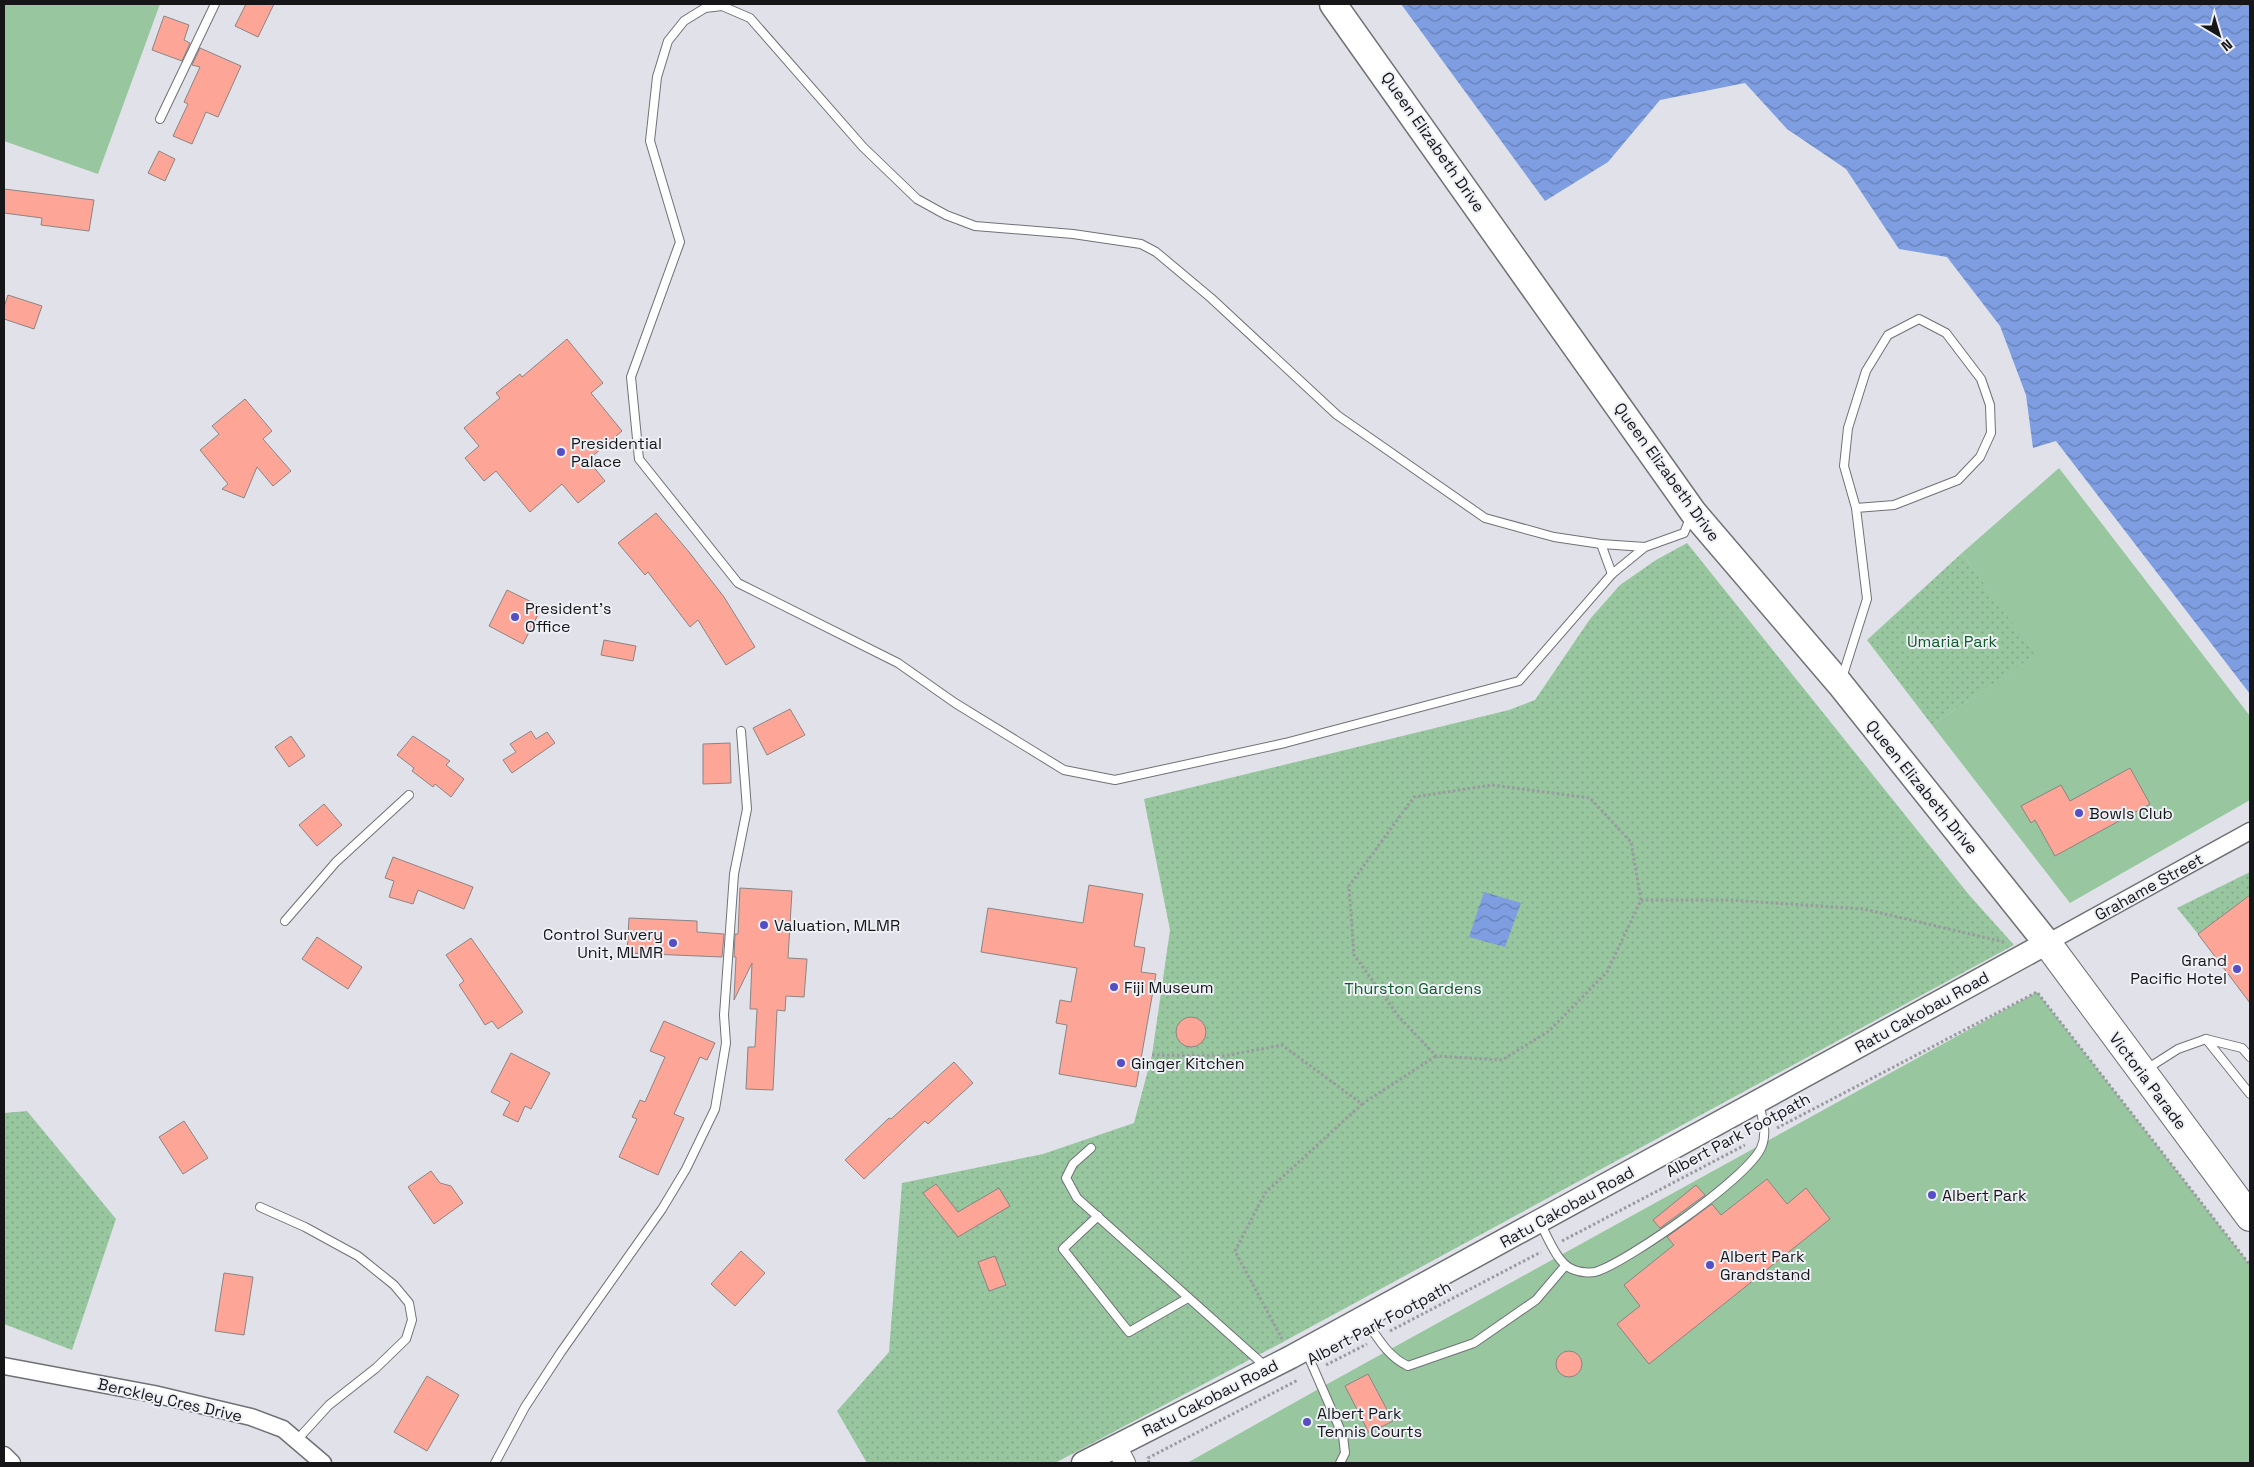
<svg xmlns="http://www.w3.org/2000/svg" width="2254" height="1467" font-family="'Space Grotesk',sans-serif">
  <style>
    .grass { fill: url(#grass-dots) }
    .garden { fill: #97c69f }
    .water { fill: url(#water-waves) }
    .building { fill: #fda698; stroke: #8b8483 }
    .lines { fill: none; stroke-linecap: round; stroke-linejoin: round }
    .service-casing { stroke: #707177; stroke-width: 10 }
    .minor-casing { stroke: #707177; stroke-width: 19 }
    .tertiary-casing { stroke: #707177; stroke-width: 22 }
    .secondary-casing { stroke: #707177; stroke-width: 25 }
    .primary-casing { stroke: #707177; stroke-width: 29 }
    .trunk-casing { stroke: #707177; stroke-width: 30 }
    .path { stroke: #9a9aa0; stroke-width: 3; stroke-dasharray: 2.5 2.5; stroke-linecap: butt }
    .service { stroke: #fff; stroke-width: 8 }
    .minor { stroke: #fff; stroke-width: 16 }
    .tertiary { stroke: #fff; stroke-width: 20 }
    .secondary { stroke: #fff; stroke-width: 22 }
    .primary { stroke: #fff; stroke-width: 26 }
    .trunk { stroke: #fff; stroke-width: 28 }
    .poi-dot { fill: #554ec5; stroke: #eef0f6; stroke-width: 2 }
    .labels { text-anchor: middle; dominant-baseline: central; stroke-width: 4; stroke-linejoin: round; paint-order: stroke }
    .street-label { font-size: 16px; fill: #161619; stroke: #eef0f6 }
    .poi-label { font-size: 16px; fill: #161619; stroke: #eef0f6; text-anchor: start }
    .park-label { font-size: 16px; fill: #0e5c2a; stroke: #eef0f6 }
  </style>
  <defs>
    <pattern id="grass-dots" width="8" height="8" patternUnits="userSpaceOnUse" patternTransform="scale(1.25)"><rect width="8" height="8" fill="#97c69f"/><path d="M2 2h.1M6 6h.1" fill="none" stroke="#81a988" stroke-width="1.8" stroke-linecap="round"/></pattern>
    <pattern id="water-waves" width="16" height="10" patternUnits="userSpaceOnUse" patternTransform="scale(1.25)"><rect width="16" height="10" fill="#7e9ee1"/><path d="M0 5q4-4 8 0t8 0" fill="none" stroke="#6680b6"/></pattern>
  </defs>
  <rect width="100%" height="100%" fill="#e1e2e9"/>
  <g class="grass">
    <polygon points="1687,543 1970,896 2014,945 1283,1342 1055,1463 867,1463 837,1411 889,1352 902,1183 1043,1154 1134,1123 1152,1055 1170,930 1144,799 1509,710 1535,700 1590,619 1620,585 1656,560"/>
    <polygon points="1962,553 2036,655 1932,725 1867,640"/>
    <polygon points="2250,872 2250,895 2198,934 2177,908"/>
    <polygon points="27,1111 116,1219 72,1350 4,1324 4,1113"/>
  </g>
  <g class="garden">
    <polygon points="4,4 160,4 98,174 4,141"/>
    <polygon points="2059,468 2250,716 2250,800 2070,903 1932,725 2035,655 1962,553"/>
    <polygon points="2037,992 2250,1265 2250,1463 1187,1463 1331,1382"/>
  </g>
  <g class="water">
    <polygon points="1401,4 2250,4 2250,694 2056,441 2033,448 2026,395 2000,326 1947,257 1899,249 1846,169 1787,129 1745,83 1660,100 1608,162 1545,201"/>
    <polygon points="1484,892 1521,903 1505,947 1469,937"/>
  </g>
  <g class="building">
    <polygon points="246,4 274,4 258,37 235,26"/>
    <polygon points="164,16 189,25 184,40 190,43 182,61 152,50"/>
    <polygon points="200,48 241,66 218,117 206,112 192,144 173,136 188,104 184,102 200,67 192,65"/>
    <polygon points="159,151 175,159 165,181 148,173"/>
    <polygon points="4,189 94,200 89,231 41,225 42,218 4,213"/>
    <polygon points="8,295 42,306 34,329 4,319 4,307"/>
    <polygon points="567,339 603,383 591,393 622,431 588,460 605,481 578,503 562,484 530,512 496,471 484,481 465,458 479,446 464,428 500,398 496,393 520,374 522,377"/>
    <polygon points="245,399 272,431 263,439 291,471 273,486 257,467 244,498 222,489 228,484 200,450 219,434 212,426"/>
    <polygon points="656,513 689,552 724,597 755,647 726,665 698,620 690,627 648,572 645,575 618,543"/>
    <polygon points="507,590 542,607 523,644 489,626"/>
    <polygon points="604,640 636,646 633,661 601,655"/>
    <polygon points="790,709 805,735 767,755 753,728"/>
    <polygon points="531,731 536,739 547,732 555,743 512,773 503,760 516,752 510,744"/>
    <polygon points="291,736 305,756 289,767 275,747"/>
    <polygon points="413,736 450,761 446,765 464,779 451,797 435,784 433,787 412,771 414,768 397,755"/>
    <polygon points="730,743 731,783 703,784 703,744"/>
    <polygon points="2130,768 2150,804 2055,856 2035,820 2031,823 2021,806 2061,785 2070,801"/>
    <polygon points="324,804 342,825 317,846 299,825"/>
    <polygon points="393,857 473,887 464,909 418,890 413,904 389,897 394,881 385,878"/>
    <polygon points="1089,885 1143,894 1134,946 1145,948 1141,972 1156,974 1136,1087 1059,1074 1067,1025 1056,1023 1060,1000 1071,1002 1077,968 981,952 988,908 1083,923"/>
    <polygon points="740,888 792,891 788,958 807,959 804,997 786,996 785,1011 777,1010 773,1090 746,1089 748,1047 755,1047 757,1009 750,1009 752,963 734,1000 736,957 734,957 735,934 738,934"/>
    <polygon points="2250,895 2250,1003 2198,934"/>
    <polygon points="629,918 697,921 697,932 724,934 722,957 627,953"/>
    <polygon points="317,937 362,967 348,989 302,959"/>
    <polygon points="471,938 523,1012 498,1029 492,1021 485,1025 475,1009 459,985 464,981 446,955"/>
    <circle cx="1191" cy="1032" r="15"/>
    <polygon points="664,1021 715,1043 707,1060 700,1057 674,1114 684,1118 658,1175 619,1157 637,1119 632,1117 640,1100 645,1102 665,1057 650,1051"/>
    <polygon points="511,1053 550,1073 531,1109 525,1106 518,1122 503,1115 510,1102 491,1092"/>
    <polygon points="954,1062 973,1083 928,1124 925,1121 864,1179 845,1160 889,1118 891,1119"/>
    <polygon points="184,1121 208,1158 183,1174 159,1137"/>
    <polygon points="431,1171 440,1183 451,1186 463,1203 434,1224 408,1187"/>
    <polygon points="1767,1179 1787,1204 1806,1188 1830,1219 1649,1364 1617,1324 1640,1306 1624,1285 1674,1245 1667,1237 1712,1204 1721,1215"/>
    <polygon points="936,1184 958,1212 999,1188 1010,1206 958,1237 923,1193"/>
    <polygon points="1696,1185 1705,1195 1660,1228 1653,1220"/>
    <polygon points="741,1251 765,1273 735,1306 711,1284"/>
    <polygon points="995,1256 1006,1285 989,1291 978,1262"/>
    <polygon points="224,1273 253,1277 244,1335 215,1331"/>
    <circle cx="1569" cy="1364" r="13"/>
    <polygon points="1368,1374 1393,1421 1369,1433 1345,1386"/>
    <polygon points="427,1376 459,1395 427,1451 394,1432"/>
  </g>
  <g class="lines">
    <g class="service-casing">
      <g id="service">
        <polyline points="160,119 215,4"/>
        <polyline points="1601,544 1612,574"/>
        <polyline points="1645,547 1601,544 1554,537 1485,518 1337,415 1211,298 1156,252 1141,244 1073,234 975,226 946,215 917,199 863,147 750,18 722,6 705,8 684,21 668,41 657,77 650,141 680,242 631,377 639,459 738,583 898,663 955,703 1064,770 1115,780 1285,743 1519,681 1612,574 1645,547 1684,533 1691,516"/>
        <polyline points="1842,678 1867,599 1856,508 1844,466 1848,428 1866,371 1888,335 1919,319 1946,333 1981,379 1990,405 1991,433 1980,457 1958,480 1894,505 1856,508"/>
        <polyline points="285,921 336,862 409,795"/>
        <polyline points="2206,1039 2250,1094"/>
        <polyline points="2145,1070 2178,1049 2206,1039 2242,1048 2250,1057"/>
        <polyline points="1091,1148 1073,1164 1066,1178 1077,1198 1265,1366"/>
        <polyline points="260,1207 305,1227 358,1256 394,1285 409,1303 412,1320 406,1339 376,1368 329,1405 297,1440"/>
        <polyline points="1098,1216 1063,1249 1129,1332 1188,1298"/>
        <path d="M 1540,1223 C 1548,1237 1557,1263 1572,1269 C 1578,1272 1592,1274 1598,1271 C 1630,1260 1747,1178 1761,1148 C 1768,1133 1762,1118 1759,1103"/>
        <path d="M 1365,1319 C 1377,1337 1388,1357 1408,1366 L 1474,1343 L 1536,1300 L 1565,1266"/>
        <polyline points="1306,1351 1343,1436 1345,1453 1340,1463"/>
        <polyline points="495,1463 525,1407 561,1352 662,1209 686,1169 715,1109 726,1043 724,1015 734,874 747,809 741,731"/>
      </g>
    </g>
    <g class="minor-casing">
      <g id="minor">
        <polyline points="2047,943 2250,831"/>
        <polyline points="4,1366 154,1394 251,1417 283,1429 323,1463"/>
        <polyline points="4,1455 12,1463"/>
      </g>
    </g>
    <g class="tertiary-casing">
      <polyline id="tertiary" points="1116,1446 1125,1463"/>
    </g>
    <g class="secondary-casing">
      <polyline id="secondary" points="1083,1463 1291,1357 2047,943"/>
    </g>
    <g class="primary-casing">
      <polyline id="primary" points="1333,4 1693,512 1840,684 2047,943"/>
    </g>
    <g class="trunk-casing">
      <polyline id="trunk" points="2047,943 2250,1217"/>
    </g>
    <g class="path">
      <polyline points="1641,900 1631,842 1590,798 1492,785 1414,797 1349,886 1354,955 1399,1017 1436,1056 1502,1060 1549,1031 1607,972 1641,900 1729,900 1864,909 2004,942"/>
      <polyline points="1152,1055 1224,1056 1282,1045 1362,1104 1265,1193 1235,1251 1282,1339"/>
      <polyline points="1362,1104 1436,1056"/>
      <polyline points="1777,1128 2037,992 2250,1265"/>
      <polyline points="1562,1241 1745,1145"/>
      <polyline points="1390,1331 1541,1252"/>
      <polyline points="1326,1365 1367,1344"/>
      <polyline points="1149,1463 1148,1458 1298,1380"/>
    </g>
    <use href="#service" class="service"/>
    <use href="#minor" class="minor"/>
    <use href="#tertiary" class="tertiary"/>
    <use href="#secondary" class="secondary"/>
    <use href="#primary" class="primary"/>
    <use href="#trunk" class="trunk"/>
  </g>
  <g class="poi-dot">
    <circle cx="561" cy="452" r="5"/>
    <circle cx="515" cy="617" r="5"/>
    <circle cx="2079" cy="813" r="5"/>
    <circle cx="764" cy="925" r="5"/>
    <circle cx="673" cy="943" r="5"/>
    <circle cx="2237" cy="969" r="5"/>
    <circle cx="1114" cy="987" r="5"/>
    <circle cx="1121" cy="1063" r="5"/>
    <circle cx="1932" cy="1195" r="5"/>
    <circle cx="1710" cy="1265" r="5"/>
    <circle cx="1307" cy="1422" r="5"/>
  </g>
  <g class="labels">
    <g class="street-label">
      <text transform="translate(1433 142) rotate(55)">Queen Elizabeth Drive</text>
      <text transform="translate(1667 472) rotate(54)">Queen Elizabeth Drive</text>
      <text transform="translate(1922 787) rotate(51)">Queen Elizabeth Drive</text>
      <text transform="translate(2149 887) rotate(-29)">Grahame Street</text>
      <text transform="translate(1922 1012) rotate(-29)">Ratu Cakobau Road</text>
      <text transform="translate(2148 1081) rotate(53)">Victoria Parade</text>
      <text transform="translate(1738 1135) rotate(-28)">Albert Park Footpath</text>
      <text transform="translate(1567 1207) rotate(-29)">Ratu Cakobau Road</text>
      <text transform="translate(1379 1323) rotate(-28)">Albert Park Footpath</text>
      <text transform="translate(1210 1398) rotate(-27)">Ratu Cakobau Road</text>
      <text transform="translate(170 1400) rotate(13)">Berckley Cres Drive</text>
    </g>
    <g class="poi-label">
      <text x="571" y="443">Presidential<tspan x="571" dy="18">Palace</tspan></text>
      <text x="525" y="608">President's<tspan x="525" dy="18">Office</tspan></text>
      <text x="2089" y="813">Bowls Club</text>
      <text x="774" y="925">Valuation, MLMR</text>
      <text x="663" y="934" text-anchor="end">Control Survery<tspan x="663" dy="18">Unit, MLMR</tspan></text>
      <text x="2227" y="960" text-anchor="end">Grand<tspan x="2227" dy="18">Pacific Hotel</tspan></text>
      <text x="1124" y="987">Fiji Museum</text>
      <text x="1131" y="1063">Ginger Kitchen</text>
      <text x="1942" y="1195">Albert Park</text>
      <text x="1720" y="1256">Albert Park<tspan x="1720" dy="18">Grandstand</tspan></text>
      <text x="1317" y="1413">Albert Park<tspan x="1317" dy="18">Tennis Courts</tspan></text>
    </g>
    <g class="park-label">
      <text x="1952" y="641">Umaria Park</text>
      <text x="1413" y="988">Thurston Gardens</text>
    </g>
  </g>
  <rect width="2254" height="1467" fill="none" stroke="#161619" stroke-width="10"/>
  <g transform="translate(2219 35) rotate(142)" stroke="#eef0f6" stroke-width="4" paint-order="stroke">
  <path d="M0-4L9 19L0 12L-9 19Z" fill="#161619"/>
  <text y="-8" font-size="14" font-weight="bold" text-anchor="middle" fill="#161619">N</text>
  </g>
</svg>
